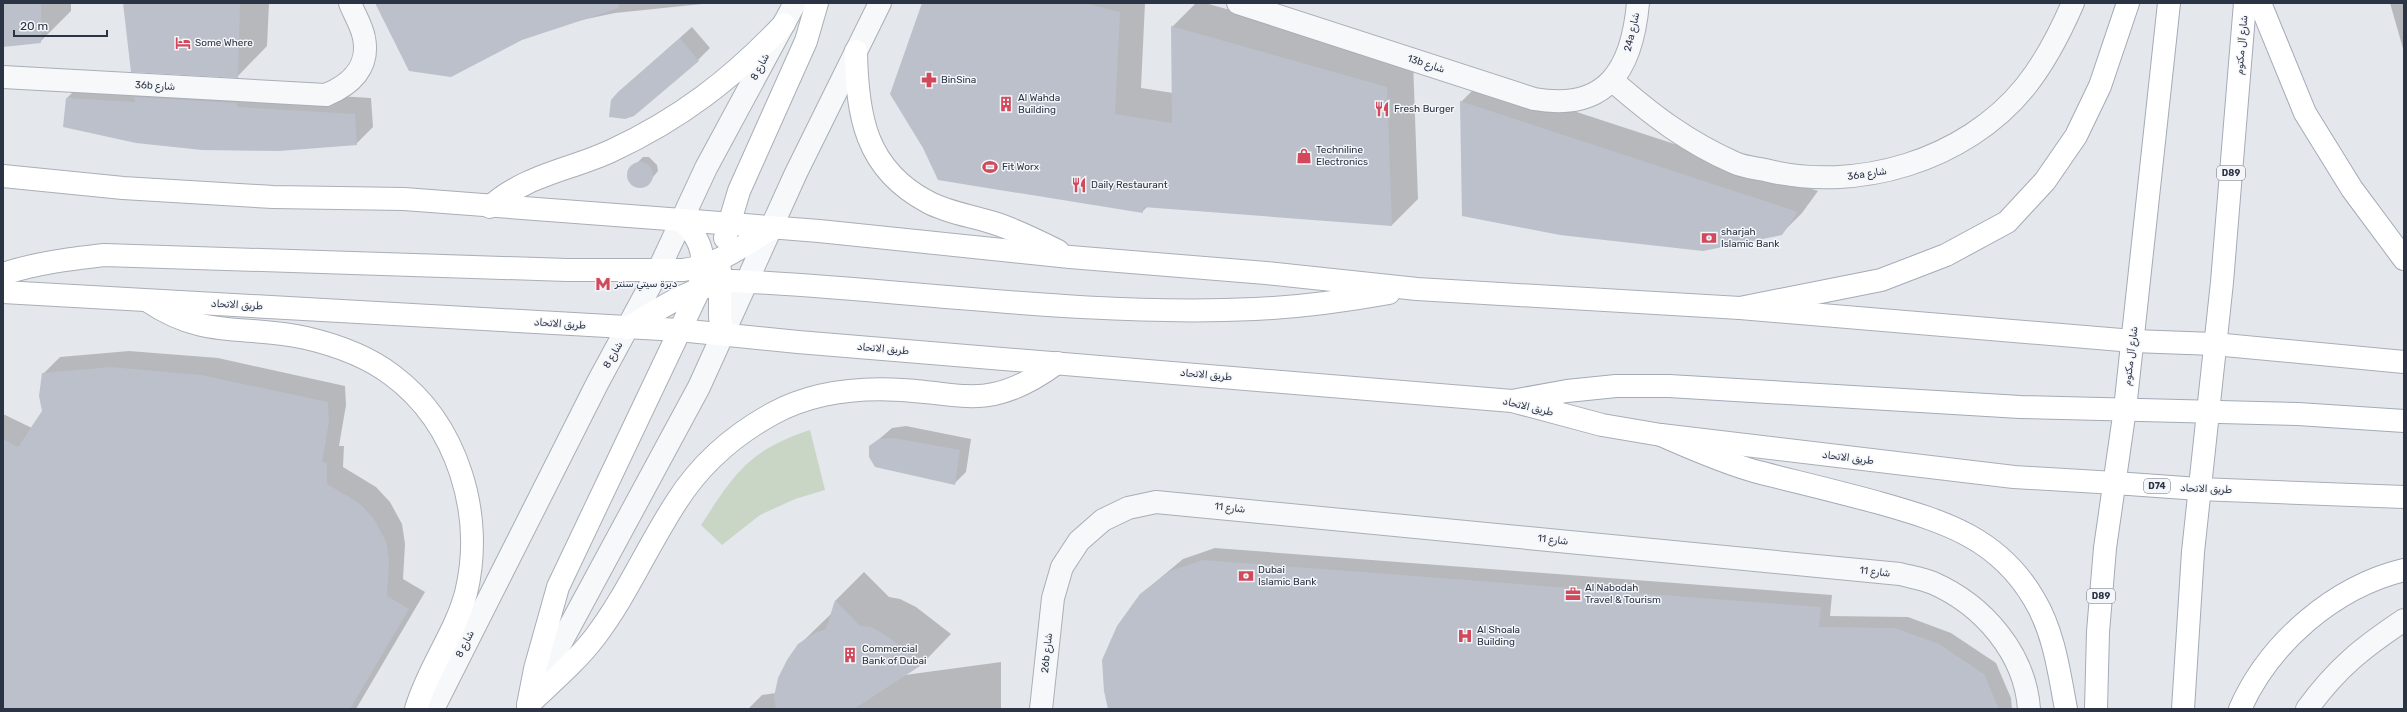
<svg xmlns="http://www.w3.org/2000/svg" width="2407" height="712" font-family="Rubik,Vazirmatn,sans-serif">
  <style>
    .green { fill: #c9d6c5 }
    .shadow { fill: #0003 }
    .building { fill: #bbc0ca }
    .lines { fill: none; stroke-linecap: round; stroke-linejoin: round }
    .minor-casing { stroke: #a9aeb7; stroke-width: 24 }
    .tertiary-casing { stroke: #a9aeb7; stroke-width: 24 }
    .secondary-casing { stroke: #a9aeb7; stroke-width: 24 }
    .primary-casing { stroke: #a3abb8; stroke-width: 24 }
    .minor { stroke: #f7f8fa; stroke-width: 22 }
    .tertiary { stroke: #f7f8fa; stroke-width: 22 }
    .secondary { stroke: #fff; stroke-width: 22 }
    .primary { stroke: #fff; stroke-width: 22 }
    .labels { text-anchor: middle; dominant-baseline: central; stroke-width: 3; stroke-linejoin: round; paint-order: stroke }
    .shield { fill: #f4f6f9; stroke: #676e7b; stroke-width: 1 }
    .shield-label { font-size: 9px; font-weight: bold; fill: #2b3445 }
    .street-label { font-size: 10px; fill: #2b3445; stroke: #f4f6f9 }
    .poi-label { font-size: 10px; fill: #2b3445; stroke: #f4f6f9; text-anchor: start }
  </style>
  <rect width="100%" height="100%" fill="#e4e7ec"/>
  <path class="green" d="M 810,430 L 825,490 L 795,499 L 760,515 L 722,545 L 701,525 C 735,473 749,450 810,430 Z"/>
  <g class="shadow">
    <polygon points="3,3 71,3 71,11 40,42 3,42"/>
    <polygon points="124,3 269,3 267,46 237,77"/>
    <polygon points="377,3 712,3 615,13 577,21"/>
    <polygon points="923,3 1145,3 1141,88 1173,93 1172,27 1196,3 1205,3 1413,61 1418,199 1392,225 1148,206 1142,212"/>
    <polygon points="2390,3 2404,3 2404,52"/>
    <polygon points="692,27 710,48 698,60 618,93"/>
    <polygon points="84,81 371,98 373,127 356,144 67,98"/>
    <polygon points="1482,81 1818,191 1802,213 1781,234 1461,102"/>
    <polygon points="643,157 649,157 657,165 658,171 648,183 643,187 637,187 631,184 628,172"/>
    <polygon points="129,351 218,358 345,386 346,405 339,446 344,446 343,467 376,487 390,502 402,524 405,544 403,579 425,592 356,709 3,709 3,414 32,428 43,411 43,374 60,357"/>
    <polygon points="906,426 971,439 966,472 954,484 870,447 892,428"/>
    <polygon points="1215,548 1832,595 1830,616 1908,617 1951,633 1996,663 2011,698 2012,709 1109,709 1141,594 1183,559"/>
    <polygon points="864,572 889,597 900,599 916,607 951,634 923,663 905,675 1001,662 1001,709 748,709 762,695 776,693 799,645 832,613 836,600"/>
  </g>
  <g class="building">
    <polygon points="3,3 41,3 41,43 3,47"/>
    <polygon points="123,3 240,3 238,78 131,72"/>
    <polygon points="375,3 618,3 619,8 522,40 451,77 409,71"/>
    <polygon points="922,3 1085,3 1120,12 1115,114 1172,123 1171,26 1387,87 1392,226 1143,207 1143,213 938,180 923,148 890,94"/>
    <polygon points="680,38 699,61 634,116 625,119 609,117 611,100 618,92"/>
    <polygon points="134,97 237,103 237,107 355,114 357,145 279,151 202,150 136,143 63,127 66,98 135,102"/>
    <polygon points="1460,101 1798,212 1782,235 1703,251 1560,235 1462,216"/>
    <circle cx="640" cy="175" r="13"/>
    <polygon points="111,367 201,375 328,402 329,422 322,462 327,463 327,484 359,503 374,519 386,541 389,561 387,596 409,609 350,709 3,709 3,439 18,447 42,411 39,396 42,373"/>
    <polygon points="894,438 960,450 955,485 875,467 869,457 869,446 879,439"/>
    <polygon points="1203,560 1821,607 1819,627 1895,628 1939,644 1984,674 1999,709 1108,709 1104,691 1102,660 1117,626 1140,594 1170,571"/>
    <polygon points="835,600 860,626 871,627 887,636 923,664 854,709 776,709 774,697 778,678 787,660 798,644 815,633 826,629"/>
  </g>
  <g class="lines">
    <g class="minor-casing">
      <g id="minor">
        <path d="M 1238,3 L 1534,99 C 1607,112 1632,69 1638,3"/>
        <path d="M 3,77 L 326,95 C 350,85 370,68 364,38 C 362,26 354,14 350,3"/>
        <path d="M 1613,81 C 1652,115 1687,142 1735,163 C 1744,167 1755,168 1765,170 C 1856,193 1965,161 2025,87 C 2046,61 2060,33 2073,3"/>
        <path d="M 1041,709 L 1053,598 L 1062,567 L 1079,541 L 1103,520 L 1128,508 L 1156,502 L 1900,574 C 1911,577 1923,579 1933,583 C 1983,605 2025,653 2029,709"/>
        <path d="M 2307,709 C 2337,668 2362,648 2404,620"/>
      </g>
    </g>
    <g class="tertiary-casing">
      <g id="tertiary">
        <polyline points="531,698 699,387 796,173 880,3"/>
        <polyline points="433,709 598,382 658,271 706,168 795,3"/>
      </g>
    </g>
    <g class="secondary-casing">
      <g id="secondary">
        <path d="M 856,51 C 857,115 865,169 928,202 C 948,213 973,216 994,223 C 1016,230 1038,241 1058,251"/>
        <polyline points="3,176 123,188 273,197 404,199 682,220 819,231 1070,257 1266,273 1417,289 1740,308 2133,341"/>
        <path d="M 490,207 C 525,175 570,170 611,151 C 680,119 732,79 784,24"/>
        <polyline points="725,238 739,191 806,41 817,3"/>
        <polyline points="720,270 720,317 722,334"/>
        <path d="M 3,274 C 36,263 70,259 104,255 L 567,270 L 683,270 C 717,266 742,246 771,229"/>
        <polyline points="3,292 679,330 798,342 1512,401 1602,425 1661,435 2014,477 2115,483"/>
        <path d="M 148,301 C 206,340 244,324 306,338 C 336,345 367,356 392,375 C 458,424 485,515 466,593 C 455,634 428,668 416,709"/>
        <path d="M 628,328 C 660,308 695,285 733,281 C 905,289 1083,317 1255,309 C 1300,307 1345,301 1389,293"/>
        <polyline points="2214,344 2404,362"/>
        <polyline points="2199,489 2404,497"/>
        <path d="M 528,705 C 551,683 576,662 595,637 C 627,595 648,545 677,501 C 700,465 734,435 772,414 C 819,388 873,386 925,392 C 947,394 972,399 994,394 C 1018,389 1038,377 1057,363"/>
        <path d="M 528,705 L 535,669 L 558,587 L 699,290 C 704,257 706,245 682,220"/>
      </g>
    </g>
    <g class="primary-casing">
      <g id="primary">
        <polyline points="2260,3 2305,113 2352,189 2404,259"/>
        <polyline points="1740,308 1881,280 1946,255 2007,222 2045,181 2076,136 2100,86 2128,3"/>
        <polyline points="2133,341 2214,344"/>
        <polyline points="1512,401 1567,391 1616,386 1669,386 2020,407 2298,414 2404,421"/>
        <path d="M 1661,435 C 1691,448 1722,462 1754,471 C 1797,482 1840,492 1883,504 C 1946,522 1999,539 2034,599 C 2054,632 2059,672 2066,709"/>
        <polyline points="2115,483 2199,489"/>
        <polyline points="2096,709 2098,632 2105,548 2125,409 2169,3"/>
        <polyline points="2183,709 2193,552 2222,282 2245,3"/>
        <path d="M 2240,709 C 2269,643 2334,587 2404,570"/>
      </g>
    </g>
    <use href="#minor" class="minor"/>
    <use href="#tertiary" class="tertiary"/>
    <use href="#secondary" class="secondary"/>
    <use href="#primary" class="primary"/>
  </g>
  <defs>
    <g id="hotel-bare" transform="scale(1.2)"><path d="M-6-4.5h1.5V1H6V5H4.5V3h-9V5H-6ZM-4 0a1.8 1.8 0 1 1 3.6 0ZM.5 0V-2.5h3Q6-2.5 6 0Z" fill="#d1495b" stroke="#f4f6f9" stroke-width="2.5" paint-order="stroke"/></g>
    <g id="pharmacy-bare" transform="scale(1.2)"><path d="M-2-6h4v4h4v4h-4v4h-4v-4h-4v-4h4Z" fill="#d1495b" stroke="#f4f6f9" stroke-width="2.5" paint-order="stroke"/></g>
    <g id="building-bare" transform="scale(1.2)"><path d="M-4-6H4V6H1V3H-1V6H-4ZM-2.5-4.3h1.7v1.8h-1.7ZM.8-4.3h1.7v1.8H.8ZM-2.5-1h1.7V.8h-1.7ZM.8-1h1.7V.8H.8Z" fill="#d1495b" stroke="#f4f6f9" stroke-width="2.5" paint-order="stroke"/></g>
    <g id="restaurant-bare" transform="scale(1.2)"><path d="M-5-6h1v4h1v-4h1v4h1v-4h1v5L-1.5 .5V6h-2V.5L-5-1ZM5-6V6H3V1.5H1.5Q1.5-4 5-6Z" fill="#d1495b" stroke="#f4f6f9" stroke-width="2.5" paint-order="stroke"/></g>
    <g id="shop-bare" transform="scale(1.2)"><path d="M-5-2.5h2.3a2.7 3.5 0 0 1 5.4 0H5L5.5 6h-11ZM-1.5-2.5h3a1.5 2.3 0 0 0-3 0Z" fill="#d1495b" stroke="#f4f6f9" stroke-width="2.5" paint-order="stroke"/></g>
    <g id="stadium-bare" transform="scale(1.2)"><path d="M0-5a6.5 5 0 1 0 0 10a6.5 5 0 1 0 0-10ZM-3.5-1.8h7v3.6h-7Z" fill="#d1495b" stroke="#f4f6f9" stroke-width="2.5" paint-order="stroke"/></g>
    <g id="bank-bare" transform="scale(1.2)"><path d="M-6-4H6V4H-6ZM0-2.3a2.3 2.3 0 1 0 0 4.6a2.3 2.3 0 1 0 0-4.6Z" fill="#d1495b" stroke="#f4f6f9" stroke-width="2.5" paint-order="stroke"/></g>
    <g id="metro-bare" transform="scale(1.2)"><path d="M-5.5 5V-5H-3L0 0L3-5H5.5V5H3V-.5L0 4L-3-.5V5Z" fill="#d1495b" stroke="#f4f6f9" stroke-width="2.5" paint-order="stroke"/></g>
    <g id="office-bare" transform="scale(1.2)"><path d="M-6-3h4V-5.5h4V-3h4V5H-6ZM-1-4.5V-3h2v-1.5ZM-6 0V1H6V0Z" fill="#d1495b" stroke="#f4f6f9" stroke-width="2.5" paint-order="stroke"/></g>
    <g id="hospital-bare" transform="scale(1.2)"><path d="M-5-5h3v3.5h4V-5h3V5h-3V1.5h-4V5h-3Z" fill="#d1495b" stroke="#f4f6f9" stroke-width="2.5" paint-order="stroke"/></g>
  </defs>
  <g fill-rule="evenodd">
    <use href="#hotel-bare" x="183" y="43"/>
    <use href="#pharmacy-bare" x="929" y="80"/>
    <use href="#building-bare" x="1006" y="104"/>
    <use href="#restaurant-bare" x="1382" y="109"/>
    <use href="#shop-bare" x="1304" y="156"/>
    <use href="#stadium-bare" x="990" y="167"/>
    <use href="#restaurant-bare" x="1079" y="185"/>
    <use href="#bank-bare" x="1709" y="238"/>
    <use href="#metro-bare" x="603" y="284"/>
    <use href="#bank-bare" x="1246" y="576"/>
    <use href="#office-bare" x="1573" y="594"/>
    <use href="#hospital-bare" x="1465" y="636"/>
    <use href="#building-bare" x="850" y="655"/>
  </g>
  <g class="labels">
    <g class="shield">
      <rect x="2217" y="166" width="28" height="14" rx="3"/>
      <rect x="2144" y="479" width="26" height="14" rx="3"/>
      <rect x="2087" y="589" width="28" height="14" rx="3"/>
    </g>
    <g class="shield-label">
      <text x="2231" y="173">D89</text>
      <text x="2157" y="486">D74</text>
      <text x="2101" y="596">D89</text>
    </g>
    <g class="street-label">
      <text transform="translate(1632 32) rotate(-77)">24a شارع</text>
      <text transform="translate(2242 45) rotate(-85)">شارع آل مكتوم</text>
      <text transform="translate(1426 64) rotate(18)">13b شارع</text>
      <text transform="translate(760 67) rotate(-62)">شارع 8</text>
      <text transform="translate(155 86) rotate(3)">36b شارع</text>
      <text transform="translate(1867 174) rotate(-9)">36a شارع</text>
      <text transform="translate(237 305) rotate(3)">طريق الاتحاد</text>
      <text transform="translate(560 324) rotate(4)">طريق الاتحاد</text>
      <text transform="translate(883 349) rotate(5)">طريق الاتحاد</text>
      <text transform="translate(613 355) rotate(-60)">شارع 8</text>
      <text transform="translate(2131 356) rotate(-83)">شارع آل مكتوم</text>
      <text transform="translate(1206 375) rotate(5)">طريق الاتحاد</text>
      <text transform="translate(1528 407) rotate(13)">طريق الاتحاد</text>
      <text transform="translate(1848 458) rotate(7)">طريق الاتحاد</text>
      <text transform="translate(2206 489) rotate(2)">طريق الاتحاد</text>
      <text transform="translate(1230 508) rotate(6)">شارع 11</text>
      <text transform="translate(1553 540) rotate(6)">شارع 11</text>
      <text transform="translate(1875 572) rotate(6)">شارع 11</text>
      <text transform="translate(465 644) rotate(-63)">شارع 8</text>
      <text transform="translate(1047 653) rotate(-84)">26b شارع</text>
    </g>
    <g class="poi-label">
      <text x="195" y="43">Some Where</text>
      <text x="941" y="80">BinSina</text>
      <text x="1018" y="98">Al Wahda<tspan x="1018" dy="12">Building</tspan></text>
      <text x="1394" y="109">Fresh Burger</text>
      <text x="1316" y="150">Techniline<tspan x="1316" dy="12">Electronics</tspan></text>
      <text x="1002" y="167">Fit Worx</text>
      <text x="1091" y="185">Daily Restaurant</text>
      <text x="1721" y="232">sharjah<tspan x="1721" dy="12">Islamic Bank</tspan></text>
      <text x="615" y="284">ديرة سيتي سنتر</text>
      <text x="1258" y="570">Dubai<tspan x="1258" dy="12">Islamic Bank</tspan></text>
      <text x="1585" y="588">Al Nabodah<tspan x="1585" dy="12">Travel &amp; Tourism</tspan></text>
      <text x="1477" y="630">Al Shoala<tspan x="1477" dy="12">Building</tspan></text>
      <text x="862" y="649">Commercial<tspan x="862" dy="12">Bank of Dubai</tspan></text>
    </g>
  </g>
  <rect width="2407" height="712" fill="none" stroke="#2b3445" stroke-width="8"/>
  <path d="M14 30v6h93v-6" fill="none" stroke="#2b3445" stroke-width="2"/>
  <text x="20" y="30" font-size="12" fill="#2b3445" stroke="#f4f6f9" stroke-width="3" paint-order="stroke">20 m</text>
</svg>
